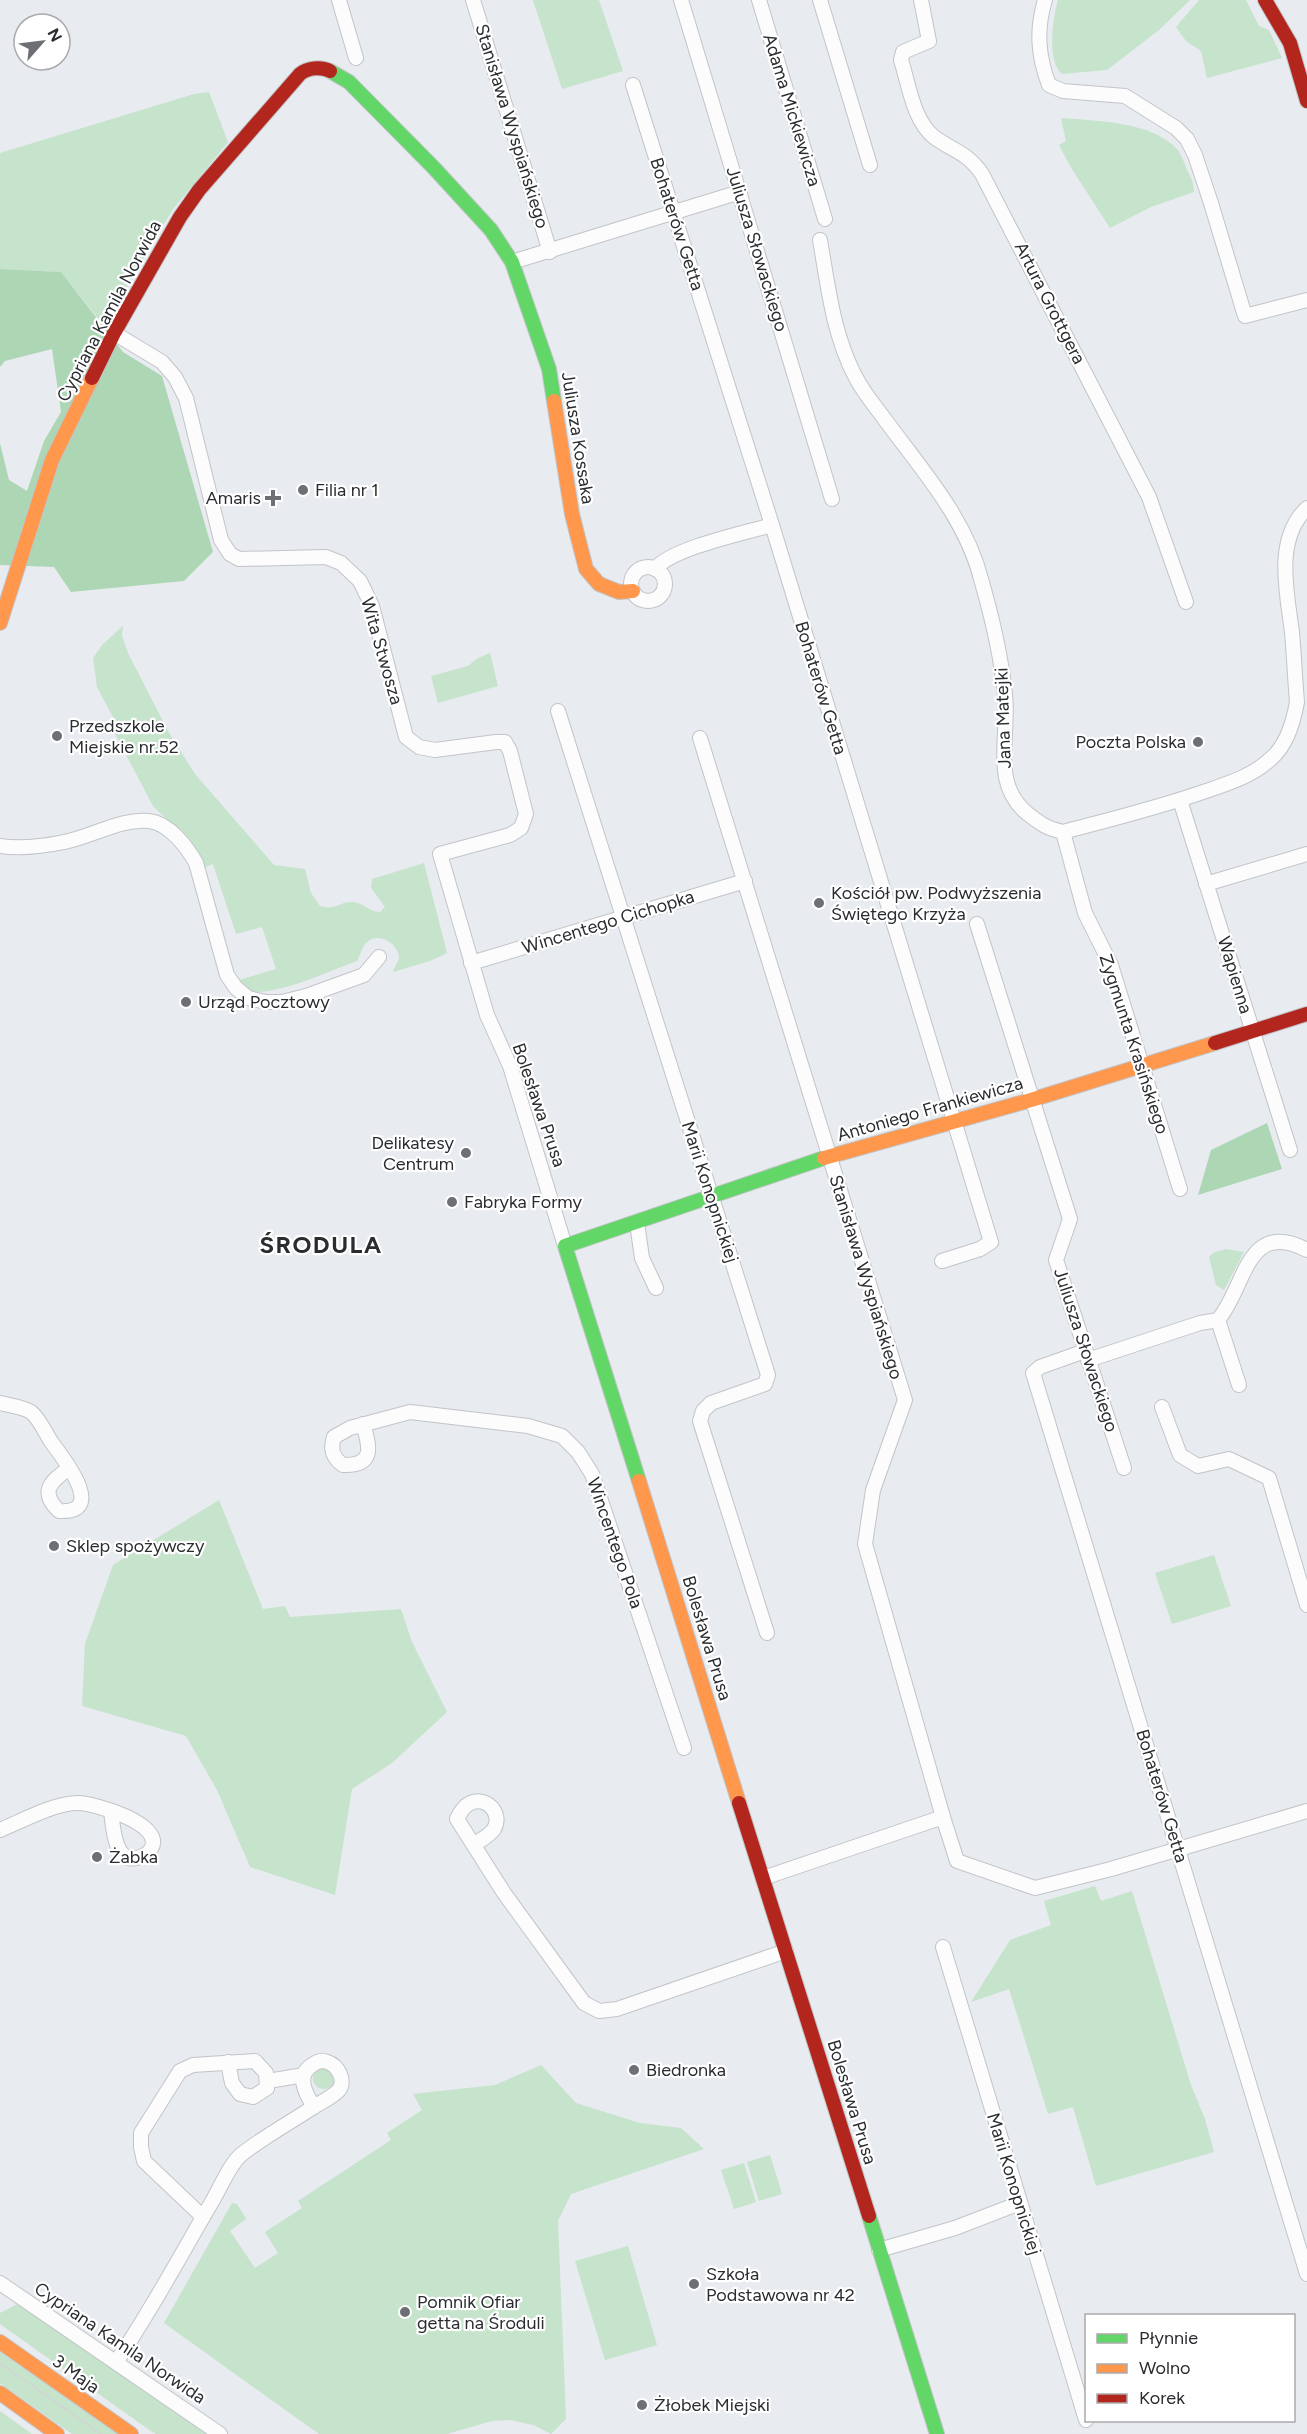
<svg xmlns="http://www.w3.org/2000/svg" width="1307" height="2434" font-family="Figtree,sans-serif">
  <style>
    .green { fill: #c6e3cb }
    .forest { fill: #add7b4 }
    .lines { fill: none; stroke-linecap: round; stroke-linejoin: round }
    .street-casing { stroke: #c2c4c7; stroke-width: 16 }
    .fast-casing { stroke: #c2c4c7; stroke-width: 16 }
    .slow-casing { stroke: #c2c4c7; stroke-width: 16 }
    .jam-casing { stroke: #c2c4c7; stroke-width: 16 }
    .street { stroke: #fcfcfd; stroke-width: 14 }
    .fast { stroke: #63d668; stroke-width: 14 }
    .slow { stroke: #ff974d; stroke-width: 14 }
    .jam { stroke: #b3261e; stroke-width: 14 }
    .tram { stroke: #d3d4d6; stroke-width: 1.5 }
    .poi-dot { fill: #6c6f73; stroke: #fff; stroke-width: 2 }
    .labels { text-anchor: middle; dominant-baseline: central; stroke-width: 4.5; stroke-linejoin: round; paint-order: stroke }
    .street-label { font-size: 18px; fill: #2a2c30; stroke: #fff }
    .poi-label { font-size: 18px; fill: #2a2c30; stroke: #fff; text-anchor: start }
    .district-label { font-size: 24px; font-weight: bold; letter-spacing: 1.5px; fill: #2a2c30; stroke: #fff }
  </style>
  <rect width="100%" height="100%" fill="#e8ebf0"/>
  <g class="green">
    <polygon points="533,0 599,0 623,71 562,89"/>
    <path d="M 1058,0 L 1190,0 L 1159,30 L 1107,70 L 1062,74 C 1046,61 1053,17 1058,0 Z"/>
    <polygon points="1199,0 1246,0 1259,26 1269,30 1282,58 1207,78 1201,51 1186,41 1176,27"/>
    <polygon points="209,92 228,142 173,209 104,326 61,272 0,269 0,153 194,94"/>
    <path d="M 1061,118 C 1096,121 1151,121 1177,149 C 1182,155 1184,163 1187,170 C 1191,177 1194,184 1194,192 L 1151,207 L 1110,228 L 1070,166 L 1059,145 L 1066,141 Z"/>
    <path d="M 123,626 L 122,636 L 129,655 L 168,731 L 195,774 L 274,865 L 305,869 L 311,893 L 320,906 C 337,911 339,901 353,902 C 364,903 369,912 380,912 L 385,907 L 371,888 L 372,879 L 424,863 L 447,953 L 430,961 L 393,972 C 394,968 398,962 399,958 C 399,943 377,931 366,943 C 362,947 360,956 357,961 C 326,972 291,990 258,992 C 250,992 242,986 239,980 L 276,969 L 262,927 L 236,934 L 213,864 L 203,868 L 180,832 L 153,806 L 111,726 L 116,723 L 97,687 L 93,658 L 103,644 Z"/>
    <polygon points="490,653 498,686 438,703 431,676 468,666 478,658"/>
    <polygon points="1226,1249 1244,1252 1224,1290 1216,1285 1209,1257 1213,1253"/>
    <polygon points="219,1500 263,1609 285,1606 290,1617 401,1609 412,1642 447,1712 392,1763 352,1789 335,1895 250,1867 217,1790 186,1736 82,1706 85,1644 113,1565"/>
    <polygon points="1214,1555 1231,1606 1172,1624 1155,1573"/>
    <polygon points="1095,1886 1101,1901 1132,1891 1191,2085 1205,2119 1214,2152 1096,2186 1073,2107 1048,2114 1009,1989 971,2002 1010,1940 1051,1925 1044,1901"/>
    <polygon points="541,2065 576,2103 640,2123 681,2128 704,2149 571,2194 558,2221 566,2419 551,2434 533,2425 510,2420 492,2421 447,2434 319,2434 164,2323 232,2203 237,2204 246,2219 230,2231 255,2268 278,2253 265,2232 302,2208 298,2201 391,2140 387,2133 422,2110 413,2094 495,2085"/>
    <circle cx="324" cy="2078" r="11"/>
    <polygon points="770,2155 782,2194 759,2201 747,2162"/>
    <polygon points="744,2163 756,2202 734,2209 721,2170"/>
    <polygon points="628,2246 657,2345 605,2360 575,2261"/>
    <polygon points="18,2304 206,2434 156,2434 148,2429 0,2324 0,2313"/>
    <polygon points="0,2352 118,2434 72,2434 0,2383"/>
    <polygon points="0,2411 32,2434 0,2434"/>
  </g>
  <g class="forest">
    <polygon points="0,269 61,272 123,352 162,376 213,552 184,581 71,592 54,567 0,565 0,443 9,480 27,491 44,441 61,412 52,349 5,361 0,367"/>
    <polygon points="1267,1123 1282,1169 1198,1195 1211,1150"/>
  </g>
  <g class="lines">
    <g class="street-casing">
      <g id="street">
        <polyline points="339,0 356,58"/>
        <polyline points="473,0 550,252"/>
        <polyline points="681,0 832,499"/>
        <polyline points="759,0 825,219"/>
        <polyline points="820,0 870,165"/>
        <path d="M 921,0 L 929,41 L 903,52 L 901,60 C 909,85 913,120 934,137 C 953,151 967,152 982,174 L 1149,497 L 1186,602"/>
        <path d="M 1045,0 C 1036,30 1038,56 1049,85 L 1063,91 L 1125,96 L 1176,128 L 1187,139 L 1195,155 L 1211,203 L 1245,316 L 1307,300"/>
        <polyline points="633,85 772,525 991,1242 980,1249 942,1261"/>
        <path d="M 820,240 C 828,286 833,334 855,376 C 863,392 875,406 886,421 C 922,470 966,519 981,579 C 992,617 1001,655 1005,694 C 1010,736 990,784 1028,814 C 1041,824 1046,828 1063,832 C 1112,819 1161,807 1209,790 C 1229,783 1251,776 1267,762 C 1286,748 1293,724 1297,702 C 1295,679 1294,655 1292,632 C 1287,593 1274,539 1307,508"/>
        <polyline points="512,262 740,192"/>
        <polyline points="114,333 162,362 175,377 186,398 221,540 230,554 239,559 326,557 341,563 360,581 372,606 406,737 419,747 435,750 496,742 505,742 510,751 526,814 521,828 510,835 440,854 487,1015 510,1066 565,1246"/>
        <circle cx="648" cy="584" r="17"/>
        <path d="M 655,569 C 672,548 744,533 772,525"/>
        <polyline points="558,711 768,1375 765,1384 711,1403 703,1411 700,1421 767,1633"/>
        <polyline points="700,738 905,1400 873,1490 865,1544 943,1817"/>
        <polyline points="1180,800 1290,1150"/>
        <polyline points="1063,832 1085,913 1111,965 1180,1189"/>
        <path d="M 0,846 C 20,849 45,846 64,842 C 92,837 120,818 149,821 C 169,823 187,847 196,863 L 227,975 L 236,988 L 248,998 L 266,1002 L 282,1002 L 306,996 L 364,975 L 379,957"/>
        <polyline points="1206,884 1307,854"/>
        <polyline points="977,924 1070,1219 1056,1260 1124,1468"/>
        <polyline points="471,963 745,881"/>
        <polyline points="637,1223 642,1258 656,1288"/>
        <polyline points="1218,1320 1239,1385"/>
        <polyline points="1085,1351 1040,1367 1033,1373 1307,2274"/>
        <path d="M 1088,1360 L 1200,1323 L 1218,1320 C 1246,1287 1246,1218 1307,1250"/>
        <path d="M 0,1403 C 8,1405 24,1407 31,1412 C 39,1418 46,1434 52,1443 C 63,1458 108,1514 59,1511 C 38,1491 52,1481 69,1468"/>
        <polyline points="1162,1407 1180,1455 1198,1466 1229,1459 1269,1478 1307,1605"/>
        <path d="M 363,1424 C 370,1447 375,1466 343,1465 C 333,1458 330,1449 334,1437 L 350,1428 L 410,1412 L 528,1426 L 562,1436 L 578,1452 L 592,1474 L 684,1748"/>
        <path d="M 0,1830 C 22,1821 54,1803 78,1803 C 94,1803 166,1824 151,1849 C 148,1854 142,1857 136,1858 C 114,1863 113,1825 111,1811"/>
        <path d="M 475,1844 C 481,1840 490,1835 494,1829 C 506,1808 472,1784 457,1819 L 504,1893 L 584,2003 L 599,2011 L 617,2009 L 786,1951"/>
        <polyline points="763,1878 943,1817 957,1861 1035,1888 1111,1869 1307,1811"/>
        <polyline points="943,1947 1086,2420"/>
        <polyline points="268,2081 304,2075"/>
        <polyline points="203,2217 144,2161 141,2147 141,2133 180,2071 193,2065 255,2061 266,2073 267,2088 253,2097 240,2094 232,2083 228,2062"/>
        <polyline points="879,2250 955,2228 1020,2203"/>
        <polyline points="0,2283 220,2434"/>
        <path d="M 116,2362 C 152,2310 181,2254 213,2200 C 220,2188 231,2162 242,2154 C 265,2136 291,2122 315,2106 C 322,2102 332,2097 338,2091 C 347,2082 338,2065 327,2062 C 323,2060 318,2061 314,2064 C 295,2074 305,2093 314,2107"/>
      </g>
    </g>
    <g class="fast-casing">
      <g id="fast">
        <polyline points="330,71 349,82 434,168 491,230 512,262 549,369 554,401"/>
        <polyline points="639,1481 565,1246 824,1158"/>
        <polyline points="869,2216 937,2434"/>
      </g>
    </g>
    <g class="slow-casing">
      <g id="slow">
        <polyline points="554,401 572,514 586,569 599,584 619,592 633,591"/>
        <polyline points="0,623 52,460 92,378"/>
        <polyline points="824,1158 1031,1100 1215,1043"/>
        <polyline points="639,1481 739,1803"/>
        <polyline points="0,2342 131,2434"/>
        <polyline points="0,2393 57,2434"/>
      </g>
    </g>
    <g class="jam-casing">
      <g id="jam">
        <polyline points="1265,0 1290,43 1307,101"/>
        <path d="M 92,378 L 114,333 L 180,217 L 199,190 L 300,74 C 307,68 321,66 330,71"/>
        <polyline points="1215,1043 1307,1014"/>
        <polyline points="739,1803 869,2216"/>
      </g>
    </g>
    <use href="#street" class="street"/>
    <use href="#fast" class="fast"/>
    <use href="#slow" class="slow"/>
    <use href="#jam" class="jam"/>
    <polyline class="tram" points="0,2363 101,2434"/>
  </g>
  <g class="poi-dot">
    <circle cx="303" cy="490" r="6"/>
    <path d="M270 489h6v6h6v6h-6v6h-6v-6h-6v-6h6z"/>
    <circle cx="57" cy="736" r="6"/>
    <circle cx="1198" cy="742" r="6"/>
    <circle cx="819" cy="903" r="6"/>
    <circle cx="186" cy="1002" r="6"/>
    <circle cx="466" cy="1153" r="6"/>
    <circle cx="452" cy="1202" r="6"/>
    <circle cx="54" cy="1546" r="6"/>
    <circle cx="97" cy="1857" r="6"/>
    <circle cx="634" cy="2070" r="6"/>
    <circle cx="694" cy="2284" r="6"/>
    <circle cx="405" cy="2312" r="6"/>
    <circle cx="642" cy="2405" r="6"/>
  </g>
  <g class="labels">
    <g class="street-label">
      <text transform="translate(792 110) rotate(73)">Adama Mickiewicza</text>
      <text transform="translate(512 126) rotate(73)">Stanisława Wyspiańskiego</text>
      <text transform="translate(677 224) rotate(72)">Bohaterów Getta</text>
      <text transform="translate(757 249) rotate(73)">Juliusza Słowackiego</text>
      <text transform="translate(1050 303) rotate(63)">Artura Grottgera</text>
      <text transform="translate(109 311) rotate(-62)">Cypriana Kamila Norwida</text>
      <text transform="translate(578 438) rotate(81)">Juliusza Kossaka</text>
      <text transform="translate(382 651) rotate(74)">Wita Stwosza</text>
      <text transform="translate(821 688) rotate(73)">Bohaterów Getta</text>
      <text transform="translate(1003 718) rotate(-92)">Jana Matejki</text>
      <text transform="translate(608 922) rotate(-17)">Wincentego Cichopka</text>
      <text transform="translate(1235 975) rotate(73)">Wapienna</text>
      <text transform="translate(1134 1044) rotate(72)">Zygmunta Krasińskiego</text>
      <text transform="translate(539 1105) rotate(71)">Bolesława Prusa</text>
      <text transform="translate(930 1109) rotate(-16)">Antoniego Frankiewicza</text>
      <text transform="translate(710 1192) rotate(72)">Marii Konopnickiej</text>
      <text transform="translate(866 1277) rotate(73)">Stanisława Wyspiańskiego</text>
      <text transform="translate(1086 1350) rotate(72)">Juliusza Słowackiego</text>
      <text transform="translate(615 1543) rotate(71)">Wincentego Pola</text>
      <text transform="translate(707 1638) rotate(73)">Bolesława Prusa</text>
      <text transform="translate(1162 1796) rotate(73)">Bohaterów Getta</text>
      <text transform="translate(852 2102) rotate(73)">Bolesława Prusa</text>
      <text transform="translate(1014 2184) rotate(73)">Marii Konopnickiej</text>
      <text transform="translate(120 2343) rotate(34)">Cypriana Kamila Norwida</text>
      <text transform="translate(76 2374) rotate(35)">3 Maja</text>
    </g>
    <g class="poi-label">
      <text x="315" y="490">Filia nr 1</text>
      <text x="261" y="498" text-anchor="end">Amaris</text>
      <text x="69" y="726">Przedszkole<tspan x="69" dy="21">Miejskie nr.52</tspan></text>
      <text x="1186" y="742" text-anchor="end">Poczta Polska</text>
      <text x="831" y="893">Kościół pw. Podwyższenia<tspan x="831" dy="21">Świętego Krzyża</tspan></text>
      <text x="198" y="1002">Urząd Pocztowy</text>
      <text x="454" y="1143" text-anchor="end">Delikatesy<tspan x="454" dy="21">Centrum</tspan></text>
      <text x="464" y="1202">Fabryka Formy</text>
      <text x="66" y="1546">Sklep spożywczy</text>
      <text x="109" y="1857">Żabka</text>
      <text x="646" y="2070">Biedronka</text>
      <text x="706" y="2274">Szkoła<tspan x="706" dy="21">Podstawowa nr 42</tspan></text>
      <text x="417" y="2302">Pomnik Ofiar<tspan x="417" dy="21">getta na Środuli</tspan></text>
      <text x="654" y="2405">Żłobek Miejski</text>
    </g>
    <g class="district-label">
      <text x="321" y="1244">ŚRODULA</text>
    </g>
  </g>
  <rect x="1085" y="2314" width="210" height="108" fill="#ffffff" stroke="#aaabac" stroke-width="1.5"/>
  <rect x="1097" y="2334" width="30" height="9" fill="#63d668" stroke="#aaabac" stroke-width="1.5"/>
  <text x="1139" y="2344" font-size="18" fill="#2a2c30">Płynnie</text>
  <rect x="1097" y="2364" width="30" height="9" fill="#ff974d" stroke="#aaabac" stroke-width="1.5"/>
  <text x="1139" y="2374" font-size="18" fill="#2a2c30">Wolno</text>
  <rect x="1097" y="2394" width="30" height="9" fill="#b3261e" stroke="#aaabac" stroke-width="1.5"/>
  <text x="1139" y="2404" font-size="18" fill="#2a2c30">Korek</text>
  <g transform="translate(42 42) rotate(62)"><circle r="28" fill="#ffffff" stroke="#aaabac" stroke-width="1.5"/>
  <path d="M0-4.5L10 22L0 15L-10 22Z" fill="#6c6f73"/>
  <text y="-9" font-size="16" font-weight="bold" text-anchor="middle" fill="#2a2c30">N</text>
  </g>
</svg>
